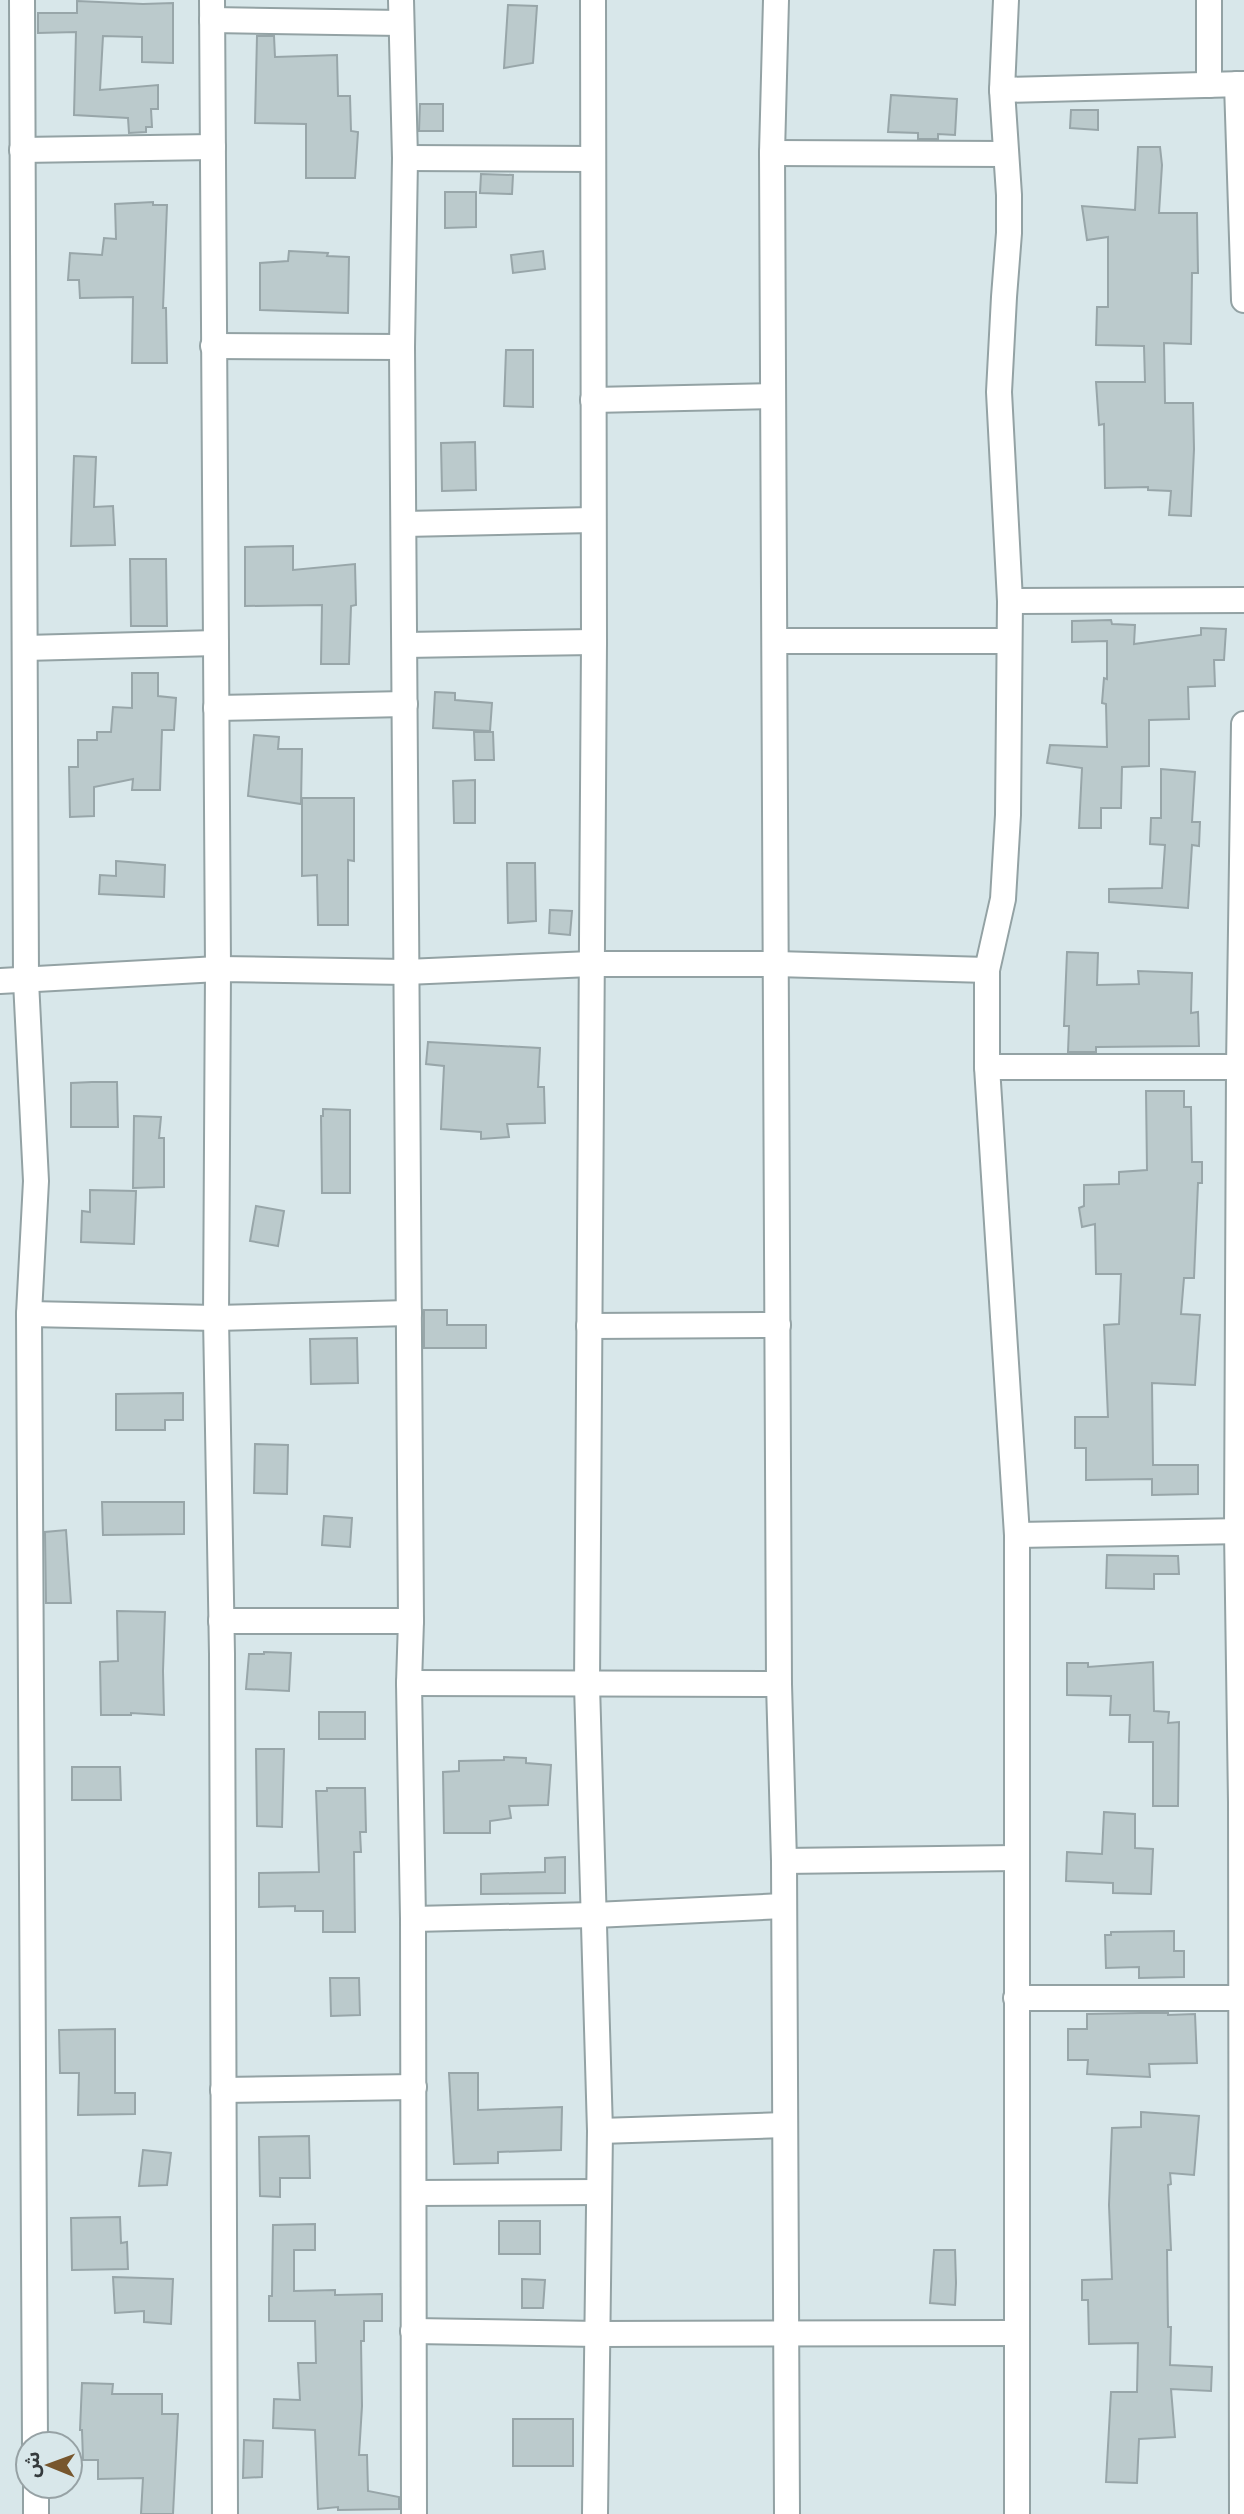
<svg xmlns="http://www.w3.org/2000/svg" width="1244" height="2514" font-family="'Varela Round','Noto Sans Arabic',sans-serif">
  <style>
    .building { fill: #bbcacc; stroke: #98a6a9; stroke-width: 2 }
    .lines { fill: none; stroke-linecap: round; stroke-linejoin: round }
    .minor-casing { stroke: #93a2a4; stroke-width: 28 }
    .minor { stroke: #fff; stroke-width: 24 }
  </style>
  <rect width="100%" height="100%" fill="#d8e7ea"/>
  <g class="building">
    <polygon points="77,1 143,4 173,3 173,63 142,62 142,37 103,36 100,90 158,85 158,109 151,109 152,127 146,127 146,132 129,133 128,118 74,115 76,32 38,33 38,13 77,13"/>
    <polygon points="508,5 537,6 533,63 504,68"/>
    <polygon points="257,36 274,36 275,57 337,55 338,96 350,96 351,131 358,132 355,178 306,178 306,124 255,123"/>
    <polygon points="891,95 957,99 955,135 938,134 938,139 918,139 918,133 888,132"/>
    <polygon points="420,104 443,104 443,131 419,131"/>
    <polygon points="1071,110 1098,110 1098,130 1070,128"/>
    <polygon points="1138,147 1160,147 1162,165 1159,213 1197,213 1198,273 1192,273 1191,344 1164,343 1165,403 1193,403 1194,449 1191,516 1169,515 1171,491 1148,490 1148,487 1105,488 1104,424 1099,425 1096,382 1145,382 1144,346 1096,345 1097,307 1108,307 1108,237 1087,240 1082,206 1135,210"/>
    <polygon points="481,174 513,175 512,194 480,193"/>
    <polygon points="445,192 476,192 476,227 445,228"/>
    <polygon points="153,202 153,205 167,205 163,308 166,308 167,363 132,363 133,297 80,298 79,280 68,280 70,253 102,255 104,238 116,239 115,204"/>
    <polygon points="289,251 328,253 327,256 349,257 348,313 260,310 260,263 288,261"/>
    <polygon points="543,251 545,269 513,273 511,255"/>
    <polygon points="506,350 533,350 533,407 504,406"/>
    <polygon points="475,442 476,490 442,491 441,443"/>
    <polygon points="74,456 96,457 94,507 113,506 115,545 71,546"/>
    <polygon points="293,546 293,570 355,564 356,605 351,606 349,664 321,664 322,605 245,606 245,547"/>
    <polygon points="130,559 166,559 167,626 131,626"/>
    <polygon points="1111,620 1112,624 1135,625 1134,644 1201,635 1201,628 1226,629 1224,660 1214,660 1215,686 1188,687 1189,719 1149,720 1149,766 1122,767 1121,808 1101,808 1101,828 1079,828 1082,768 1047,763 1050,745 1107,747 1106,704 1102,703 1104,678 1107,679 1107,641 1072,642 1072,621"/>
    <polygon points="132,673 158,673 158,696 176,698 174,730 162,730 160,790 132,790 133,779 94,787 94,816 70,817 69,767 78,767 78,740 97,740 97,732 111,732 113,707 132,708"/>
    <polygon points="435,692 455,693 455,700 492,703 490,731 433,728"/>
    <polygon points="474,732 493,732 494,760 475,760"/>
    <polygon points="254,735 279,737 278,749 302,749 301,804 248,796"/>
    <polygon points="1161,769 1195,772 1192,822 1200,822 1199,846 1192,845 1188,908 1109,902 1109,889 1162,888 1165,845 1150,844 1151,818 1161,818"/>
    <polygon points="475,780 475,823 454,823 453,781"/>
    <polygon points="302,798 354,798 354,861 348,860 348,925 318,925 317,875 302,876"/>
    <polygon points="116,861 165,865 164,897 99,894 100,875 116,876"/>
    <polygon points="507,863 535,863 536,921 508,923"/>
    <polygon points="550,910 572,911 570,935 549,933"/>
    <polygon points="1067,952 1098,953 1097,985 1139,984 1138,971 1192,973 1191,1013 1198,1012 1199,1046 1096,1047 1096,1052 1068,1052 1069,1026 1064,1026"/>
    <polygon points="428,1042 540,1048 538,1087 544,1087 545,1123 507,1124 509,1137 481,1139 481,1132 441,1129 444,1066 426,1064"/>
    <polygon points="92,1082 117,1082 118,1127 71,1127 71,1083"/>
    <polygon points="1146,1091 1184,1091 1184,1107 1191,1107 1192,1162 1202,1162 1202,1183 1198,1183 1194,1278 1184,1278 1181,1314 1200,1315 1195,1385 1152,1383 1153,1465 1198,1465 1198,1494 1152,1495 1152,1479 1086,1480 1086,1448 1075,1448 1075,1417 1108,1417 1104,1325 1119,1324 1121,1274 1096,1274 1095,1224 1082,1227 1079,1208 1084,1206 1084,1185 1119,1184 1119,1172 1147,1170"/>
    <polygon points="323,1109 350,1110 350,1193 322,1193 321,1116 323,1116"/>
    <polygon points="134,1116 161,1117 159,1138 164,1138 164,1187 133,1188"/>
    <polygon points="90,1190 136,1191 134,1244 81,1242 82,1211 90,1212"/>
    <polygon points="256,1206 284,1211 278,1246 250,1241"/>
    <polygon points="424,1310 447,1310 447,1325 486,1325 486,1348 424,1348"/>
    <polygon points="357,1338 358,1383 311,1384 310,1339"/>
    <polygon points="183,1393 183,1420 165,1420 165,1430 116,1430 116,1394"/>
    <polygon points="255,1444 288,1445 287,1494 254,1493"/>
    <polygon points="102,1502 184,1502 184,1534 103,1535"/>
    <polygon points="324,1516 352,1518 350,1547 322,1545"/>
    <polygon points="66,1530 71,1603 46,1603 45,1532"/>
    <polygon points="1107,1555 1178,1556 1179,1574 1154,1574 1154,1589 1106,1588"/>
    <polygon points="117,1611 165,1612 163,1671 164,1715 131,1713 131,1715 101,1715 100,1662 118,1661"/>
    <polygon points="264,1652 291,1653 289,1691 246,1689 249,1654 264,1654"/>
    <polygon points="1153,1662 1154,1711 1169,1712 1168,1723 1179,1722 1178,1806 1153,1806 1153,1742 1129,1742 1130,1715 1110,1715 1111,1696 1067,1695 1067,1663 1088,1663 1088,1667"/>
    <rect x="319" y="1712" width="46" height="27"/>
    <polygon points="256,1749 284,1749 282,1827 257,1826"/>
    <polygon points="504,1757 526,1758 526,1763 551,1765 548,1805 509,1806 511,1818 490,1821 490,1833 444,1833 443,1772 459,1771 459,1761 504,1760"/>
    <polygon points="72,1767 120,1767 121,1800 72,1800"/>
    <polygon points="327,1788 365,1788 366,1832 360,1832 361,1852 354,1852 355,1932 323,1932 323,1911 295,1911 295,1906 259,1907 259,1873 319,1872 316,1791 327,1791"/>
    <polygon points="1104,1812 1135,1814 1135,1848 1153,1849 1151,1894 1113,1893 1113,1883 1066,1881 1067,1852 1102,1854"/>
    <polygon points="565,1857 565,1893 481,1894 481,1874 545,1872 545,1858"/>
    <polygon points="1174,1931 1174,1951 1184,1951 1184,1977 1139,1978 1139,1967 1106,1968 1105,1935 1111,1935 1111,1932"/>
    <polygon points="330,1978 359,1978 360,2015 331,2016"/>
    <polygon points="1140,2013 1168,2013 1168,2015 1195,2014 1197,2063 1149,2064 1150,2077 1087,2074 1088,2060 1068,2060 1068,2029 1087,2029 1087,2014"/>
    <polygon points="115,2029 115,2093 135,2093 135,2114 78,2115 79,2073 60,2073 59,2030"/>
    <polygon points="449,2073 478,2073 478,2110 562,2107 561,2150 498,2152 498,2163 454,2164"/>
    <polygon points="1141,2112 1199,2116 1194,2175 1170,2173 1171,2184 1168,2185 1171,2250 1167,2250 1168,2327 1171,2327 1170,2365 1212,2367 1211,2391 1171,2389 1175,2437 1139,2439 1137,2483 1106,2482 1111,2392 1137,2392 1138,2343 1089,2344 1088,2300 1082,2300 1082,2280 1112,2279 1109,2205 1112,2128 1141,2127"/>
    <polygon points="309,2136 310,2178 280,2178 280,2197 260,2196 259,2137"/>
    <polygon points="143,2150 171,2153 167,2185 139,2186"/>
    <polygon points="120,2217 121,2243 127,2242 128,2269 72,2270 71,2218"/>
    <rect x="499" y="2221" width="41" height="33"/>
    <polygon points="315,2224 315,2250 294,2250 294,2291 335,2290 335,2295 382,2294 382,2321 364,2321 364,2341 361,2341 362,2406 359,2455 367,2455 368,2491 399,2497 399,2509 338,2510 338,2507 318,2509 315,2430 273,2428 274,2399 300,2400 298,2363 316,2363 315,2321 269,2321 269,2296 272,2296 273,2225"/>
    <polygon points="934,2250 955,2250 956,2283 955,2305 930,2303"/>
    <polygon points="113,2277 173,2279 171,2324 144,2322 144,2311 115,2313"/>
    <polygon points="522,2279 545,2280 543,2308 522,2308"/>
    <polygon points="82,2383 113,2384 112,2394 162,2394 162,2414 178,2414 173,2514 141,2514 143,2478 98,2479 98,2460 83,2460 82,2430 80,2430"/>
    <rect x="513" y="2419" width="60" height="47"/>
    <polygon points="244,2440 263,2441 262,2477 243,2478"/>
  </g>
  <g class="lines">
    <g class="minor-casing">
      <g id="minor">
        <polyline points="22,0 26,981 36,1181 29,1314 35,2444"/>
        <polyline points="212,0 218,969 216,1318 222,1654 225,2514"/>
        <polyline points="401,0 405,158 402,347 411,1621 409,1683 413,1919 414,2514"/>
        <polyline points="593,0 594,642 587,1685 600,2131 595,2514"/>
        <polyline points="776,0 772,153 779,1684 784,1861 787,2514"/>
        <polyline points="1006,0 1002,90 1009,195 1009,233 1004,297 999,392 1010,601 1008,815 1003,899 987,970 987,1067 1017,1535 1017,2514"/>
        <polyline points="1209,0 1209,85"/>
        <polyline points="212,20 401,23"/>
        <polyline points="1237,84 1244,300"/>
        <polyline points="1002,90 1244,84"/>
        <polyline points="22,150 213,147"/>
        <polyline points="772,153 1005,154"/>
        <polyline points="405,158 593,159"/>
        <polyline points="213,346 402,347"/>
        <polyline points="593,400 773,396"/>
        <polyline points="404,524 593,520"/>
        <polyline points="1010,601 1244,600"/>
        <polyline points="775,641 1008,641"/>
        <polyline points="405,645 594,642"/>
        <polyline points="25,648 216,643"/>
        <polyline points="216,708 405,704"/>
        <polyline points="0,981 218,969 406,972 591,964 776,964 987,970"/>
        <polyline points="987,1067 1244,1067"/>
        <polyline points="29,1314 216,1318 409,1313"/>
        <polyline points="589,1326 778,1325"/>
        <polyline points="1017,1535 1244,1531"/>
        <polyline points="221,1621 411,1621"/>
        <polyline points="409,1683 779,1684"/>
        <polyline points="784,1861 1016,1858"/>
        <polyline points="413,1919 595,1915 783,1906"/>
        <polyline points="1016,1998 1244,1998"/>
        <polyline points="223,2090 414,2087"/>
        <polyline points="600,2131 785,2125"/>
        <polyline points="414,2193 599,2192"/>
        <polyline points="413,2331 598,2334 1017,2333"/>
        <polyline points="36,2486 36,2514"/>
        <polyline points="1242,2514 1241,1802 1237,1531 1239,1067 1244,724"/>
      </g>
    </g>
    <use href="#minor" class="minor"/>
  </g>
  <g transform="translate(49 2465) rotate(271)"><circle r="33" fill="#d8e7ea" stroke="#97a2a5" stroke-width="2"/>
  <path d="M0-5L12 26L0 18L-12 26Z" fill="#77562d"/>
  <text y="-10" font-size="19" font-weight="bold" text-anchor="middle" fill="#353b3d">ش</text>
  </g>
</svg>
